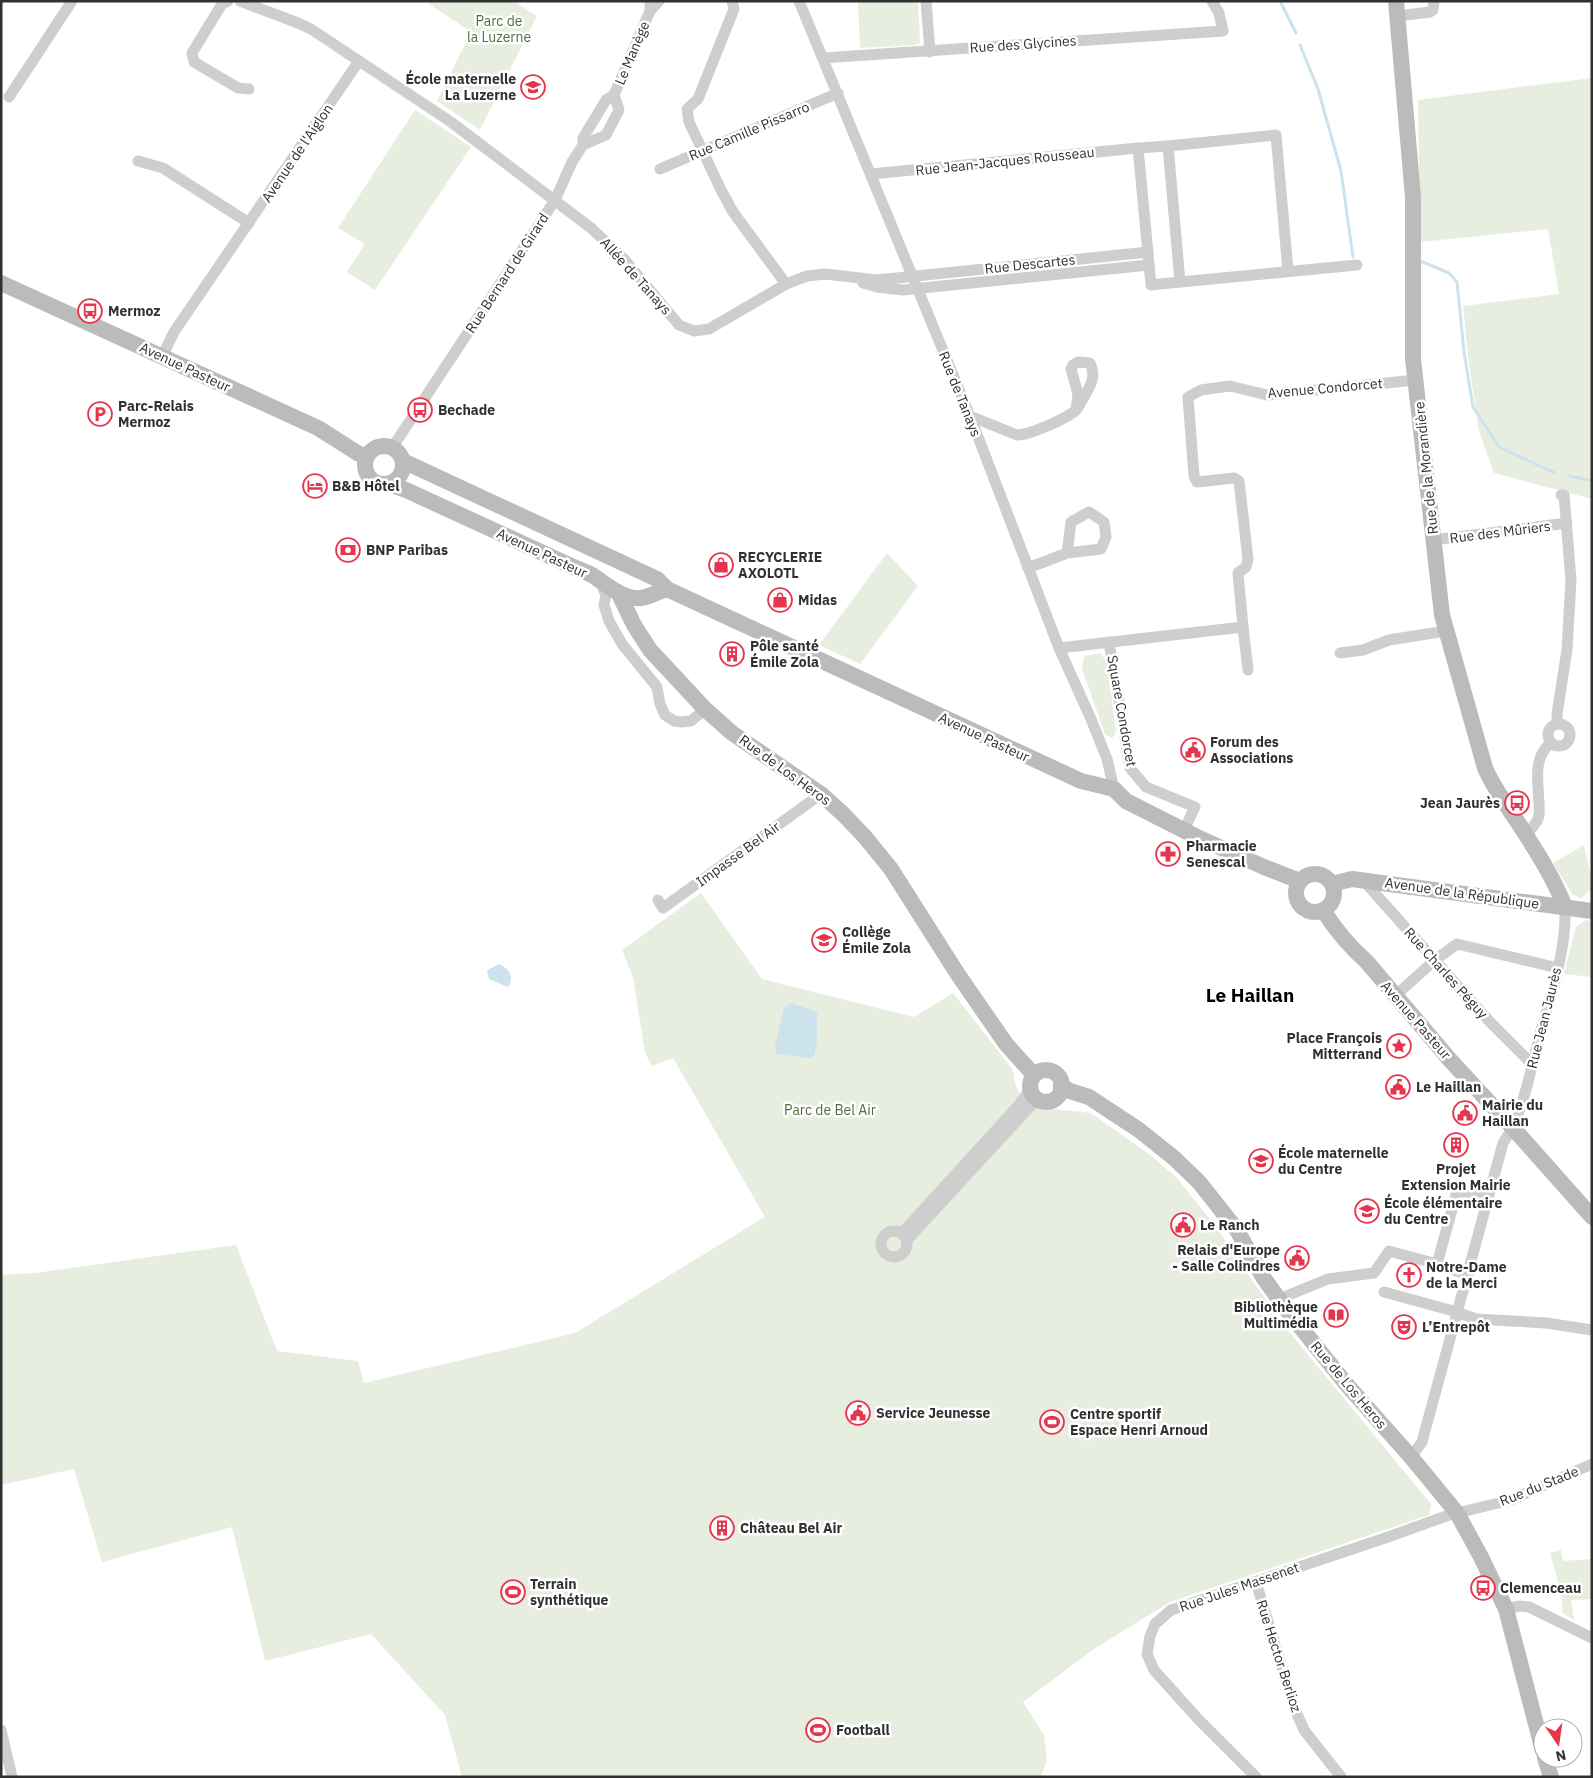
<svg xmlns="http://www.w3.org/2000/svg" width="1593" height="1778" font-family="'IBM Plex Sans',sans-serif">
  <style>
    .green { fill: #e7eddf }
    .water { fill: #cce2ec }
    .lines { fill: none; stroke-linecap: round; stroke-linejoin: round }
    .stream { stroke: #cce2ec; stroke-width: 3 }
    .street { stroke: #cecece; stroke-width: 11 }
    .secondary { stroke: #bbb; stroke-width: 16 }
    .labels { text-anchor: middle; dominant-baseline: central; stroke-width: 5; stroke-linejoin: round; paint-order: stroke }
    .park-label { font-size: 14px; fill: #566c3e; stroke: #fff }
    .street-label { font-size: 14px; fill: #313131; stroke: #fff }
    .poi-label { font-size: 14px; font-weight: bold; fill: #313131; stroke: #fff; text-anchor: start }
    .district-label { font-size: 19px; font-weight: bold; fill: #000; stroke: #fff }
  </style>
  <rect width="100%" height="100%" fill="#fff"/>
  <g class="green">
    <polygon points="425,1 513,1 537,16 480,130 437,101 471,32"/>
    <polygon points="858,1 918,1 920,43 915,45 860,48"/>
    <polygon points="1592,78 1592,499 1494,473 1479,431 1468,357 1463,306 1559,294 1548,229 1420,242 1418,100"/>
    <polygon points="415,110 471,147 375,290 347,272 365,244 338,228"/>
    <polygon points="887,553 918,586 860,664 819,645"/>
    <polygon points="1100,653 1107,662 1116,732 1112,738 1105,734 1082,669 1084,656"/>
    <polygon points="1584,845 1592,880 1592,889 1581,898 1573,895 1553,863"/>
    <polygon points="701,893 762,979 914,1017 953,993 1013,1070 1015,1083 1024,1106 1091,1113 1149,1154 1176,1177 1217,1228 1249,1276 1290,1333 1431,1504 1429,1515 1170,1602 1094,1649 1023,1702 1044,1735 1047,1762 1040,1777 462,1777 445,1715 371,1634 265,1661 232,1527 102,1562 74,1469 1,1485 1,1275 35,1273 236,1245 277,1351 358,1361 364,1383 575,1333 765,1217 673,1058 652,1066 645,1053 633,977 622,950"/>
    <polygon points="1586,920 1592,921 1592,977 1564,974 1576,927"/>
    <polygon points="1561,1550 1563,1561 1592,1559 1592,1599 1571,1600 1574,1620 1563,1613 1561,1593 1550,1553"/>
  </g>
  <g class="water">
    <path d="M 499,964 C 509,969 515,976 508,987 L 489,979 L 487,970 Z"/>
    <polygon points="791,1003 817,1012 817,1042 814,1056 810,1058 776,1054 775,1047 784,1008"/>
  </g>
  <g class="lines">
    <g class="stream">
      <polyline points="1280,1 1296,33"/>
      <polyline points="1300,45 1318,89 1341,171 1353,257"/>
      <polyline points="1418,260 1449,273 1457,282 1464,352 1473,407 1499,447 1555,473"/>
      <polyline points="1570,476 1592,481"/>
    </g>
    <g class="street">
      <polyline points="228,1 222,4 192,53 194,62 238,88 249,89"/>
      <polyline points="240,1 298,23 311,29 451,122 591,228 624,259 679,325 694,331 709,329 786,284 807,276 825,274 877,280 1148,252"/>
      <polyline points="650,1 650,11 659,1"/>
      <polyline points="732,1 734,9 698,99 687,109 689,122 721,190 733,212 786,284"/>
      <polyline points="799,1 970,416 1059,648 1091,719 1107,759 1114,789"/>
      <polyline points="926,1 930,52"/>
      <polyline points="1398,16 1430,12 1433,10 1434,1"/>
      <polyline points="823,58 1223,31 1219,13 1212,1"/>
      <polyline points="9,97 72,1"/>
      <polyline points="583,145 606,135 619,110 614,95"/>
      <polygon points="1168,146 1180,282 1151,285 1138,148"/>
      <polyline points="1168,146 1276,135 1288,271"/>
      <polyline points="138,161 163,168 249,223"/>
      <polyline points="660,169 838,93"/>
      <polyline points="871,174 1138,148"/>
      <polyline points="1180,282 1357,265"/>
      <polyline points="863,283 877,287 903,290 1149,265"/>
      <polyline points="162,357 174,332 359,61"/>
      <path d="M 970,416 L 1017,435 C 1029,435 1069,418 1077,409 C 1079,406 1081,402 1083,399 C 1090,386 1097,377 1090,363 L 1078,362 L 1073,365 L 1071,369 L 1078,394 L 1076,410"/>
      <polyline points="392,448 555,200 572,162 583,145 583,138 606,100 614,95 650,11"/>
      <polyline points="1433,540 1567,523"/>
      <polyline points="1028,568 1067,553 1101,549 1106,537 1104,522 1089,512 1071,522 1067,553"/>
      <polyline points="600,581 606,595 604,605 609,621 622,644 657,687 660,704 665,715 674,721 682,722 691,721 705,709"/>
      <polyline points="1243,627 1248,670"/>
      <polyline points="1109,642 1130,768 1146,787 1195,807 1184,830"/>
      <polyline points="1059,648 1243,627 1238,573 1246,567 1248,559 1239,481 1234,478 1197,482 1194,476 1188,397 1201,390 1230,386 1267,395 1416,380"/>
      <polyline points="1340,653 1363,650 1389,640 1446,631"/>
      <polyline points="1557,723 1557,714 1567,650 1571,580 1564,495 1561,495"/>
      <circle cx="1559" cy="735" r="11"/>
      <path d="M 1526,834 C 1531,830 1538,822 1539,815 C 1541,793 1529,759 1551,743"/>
      <polyline points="1363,880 1490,1022 1532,1064"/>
      <polyline points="658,900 663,908 821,794"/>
      <polyline points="1395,996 1435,960 1457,944 1558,968"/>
      <circle cx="894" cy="1244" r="13"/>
      <polyline points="902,1233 1018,1106 1030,1089"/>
      <polyline points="907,1240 1037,1099"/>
      <polyline points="1468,1275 1437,1264 1456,1195 1457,1191 1489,1198"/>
      <polyline points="1384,1292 1457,1312 1476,1319 1546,1323 1592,1330"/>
      <polyline points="1279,1299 1328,1279 1374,1273 1389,1251 1437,1264"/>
      <path d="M 1411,1457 L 1422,1442 L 1503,1143 C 1523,1114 1529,1076 1538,1042 C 1549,999 1567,952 1565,907"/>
      <polyline points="1256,1582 1294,1707 1304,1730 1341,1777"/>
      <polyline points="1506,1609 1520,1606 1529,1607 1592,1638"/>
      <polyline points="1,1730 12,1777"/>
      <polyline points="1256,1777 1198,1719 1154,1670 1147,1654 1150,1636 1155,1624 1171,1610 1388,1537 1449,1515 1511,1500 1592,1464"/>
    </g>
    <g class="secondary">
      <path d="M 1396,1 L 1413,197 L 1413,359 L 1442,615 L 1485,768 C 1496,793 1512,812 1526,835 C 1541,858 1555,881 1565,907"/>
      <polyline points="1,283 318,428 359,454 367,456"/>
      <circle cx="384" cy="465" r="19"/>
      <polyline points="403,461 657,579 667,589 1081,781 1114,789 1126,801 1197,837 1264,867 1300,881"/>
      <path d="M 389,484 L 406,490 L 567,564 C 575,568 584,571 592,575 C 606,584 623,600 641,598 C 650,597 659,591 667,589"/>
      <polyline points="618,592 634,625 650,650 705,709 732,733 821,794 844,815 865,837 891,869 957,973 1006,1044 1034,1075"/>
      <circle cx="1315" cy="893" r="19"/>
      <polyline points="1332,884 1352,879 1592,911"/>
      <path d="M 1323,910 C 1335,929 1350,947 1367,962 L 1450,1060 L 1513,1128 L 1592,1217"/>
      <circle cx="1046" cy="1086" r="16"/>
      <polyline points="1061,1086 1070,1091 1089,1097 1139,1130 1174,1158 1199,1182 1237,1230 1263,1277 1286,1309 1347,1385 1411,1457 1457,1513 1481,1557 1506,1609 1543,1751"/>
      <polyline points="1545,1758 1551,1777"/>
    </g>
  </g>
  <defs>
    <g id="school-ring" transform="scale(1.25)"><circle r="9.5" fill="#fff" stroke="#e4364e" stroke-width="1.5"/><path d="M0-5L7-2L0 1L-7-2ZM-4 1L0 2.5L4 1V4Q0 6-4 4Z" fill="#e4364e"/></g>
    <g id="bus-ring" transform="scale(1.25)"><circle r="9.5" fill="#fff" stroke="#e4364e" stroke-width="1.5"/><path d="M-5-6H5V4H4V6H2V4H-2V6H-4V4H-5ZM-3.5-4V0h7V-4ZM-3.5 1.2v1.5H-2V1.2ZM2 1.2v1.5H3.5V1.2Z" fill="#e4364e"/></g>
    <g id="parking-ring" transform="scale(1.25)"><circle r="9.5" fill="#fff" stroke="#e4364e" stroke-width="1.5"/><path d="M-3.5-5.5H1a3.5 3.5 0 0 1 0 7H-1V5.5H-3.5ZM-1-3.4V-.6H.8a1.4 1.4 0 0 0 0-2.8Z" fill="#e4364e"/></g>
    <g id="hotel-ring" transform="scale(1.25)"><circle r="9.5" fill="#fff" stroke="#e4364e" stroke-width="1.5"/><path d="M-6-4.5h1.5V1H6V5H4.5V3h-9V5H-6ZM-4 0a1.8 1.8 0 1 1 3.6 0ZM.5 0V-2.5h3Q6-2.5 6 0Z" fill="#e4364e"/></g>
    <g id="bank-ring" transform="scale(1.25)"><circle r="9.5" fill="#fff" stroke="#e4364e" stroke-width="1.5"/><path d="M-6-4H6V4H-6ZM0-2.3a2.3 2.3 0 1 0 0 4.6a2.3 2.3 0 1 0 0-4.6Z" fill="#e4364e"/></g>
    <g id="shop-ring" transform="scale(1.25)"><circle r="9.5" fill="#fff" stroke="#e4364e" stroke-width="1.5"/><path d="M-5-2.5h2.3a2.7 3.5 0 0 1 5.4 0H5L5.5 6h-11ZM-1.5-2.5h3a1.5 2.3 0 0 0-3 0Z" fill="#e4364e"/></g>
    <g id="building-ring" transform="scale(1.25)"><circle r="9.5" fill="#fff" stroke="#e4364e" stroke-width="1.5"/><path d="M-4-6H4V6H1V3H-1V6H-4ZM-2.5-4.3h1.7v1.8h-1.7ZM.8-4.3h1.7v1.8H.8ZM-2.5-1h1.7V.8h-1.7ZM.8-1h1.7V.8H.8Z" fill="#e4364e"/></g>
    <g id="civic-ring" transform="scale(1.25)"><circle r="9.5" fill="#fff" stroke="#e4364e" stroke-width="1.5"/><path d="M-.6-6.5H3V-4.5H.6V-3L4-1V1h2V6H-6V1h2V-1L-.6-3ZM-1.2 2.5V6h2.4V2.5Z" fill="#e4364e"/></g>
    <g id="pharmacy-ring" transform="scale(1.25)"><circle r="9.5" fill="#fff" stroke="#e4364e" stroke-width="1.5"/><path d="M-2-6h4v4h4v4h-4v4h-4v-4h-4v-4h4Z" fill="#e4364e"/></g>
    <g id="sight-ring" transform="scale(1.25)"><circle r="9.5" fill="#fff" stroke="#e4364e" stroke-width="1.5"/><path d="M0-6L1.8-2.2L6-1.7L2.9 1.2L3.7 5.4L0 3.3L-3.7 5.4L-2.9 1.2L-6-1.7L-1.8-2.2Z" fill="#e4364e"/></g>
    <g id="church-ring" transform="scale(1.25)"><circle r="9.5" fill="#fff" stroke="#e4364e" stroke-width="1.5"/><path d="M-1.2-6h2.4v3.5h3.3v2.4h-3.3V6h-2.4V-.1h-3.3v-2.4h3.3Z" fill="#e4364e"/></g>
    <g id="library-ring" transform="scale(1.25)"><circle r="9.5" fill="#fff" stroke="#e4364e" stroke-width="1.5"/><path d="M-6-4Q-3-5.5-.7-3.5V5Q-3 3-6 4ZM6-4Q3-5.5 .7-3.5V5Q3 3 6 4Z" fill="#e4364e"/></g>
    <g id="theatre-ring" transform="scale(1.25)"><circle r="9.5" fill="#fff" stroke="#e4364e" stroke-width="1.5"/><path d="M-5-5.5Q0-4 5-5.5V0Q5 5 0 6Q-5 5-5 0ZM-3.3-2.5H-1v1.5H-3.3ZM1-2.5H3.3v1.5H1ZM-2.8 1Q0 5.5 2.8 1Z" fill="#e4364e"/></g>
    <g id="stadium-ring" transform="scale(1.25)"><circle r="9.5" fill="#fff" stroke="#e4364e" stroke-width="1.5"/><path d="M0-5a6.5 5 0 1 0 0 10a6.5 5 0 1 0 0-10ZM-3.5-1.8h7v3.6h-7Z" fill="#e4364e"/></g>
  </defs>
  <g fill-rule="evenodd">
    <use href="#school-ring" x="533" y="87"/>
    <use href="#bus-ring" x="90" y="311"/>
    <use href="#bus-ring" x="420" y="410"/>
    <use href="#parking-ring" x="100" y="414"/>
    <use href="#hotel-ring" x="315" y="486"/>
    <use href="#bank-ring" x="348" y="550"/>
    <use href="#shop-ring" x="721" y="565"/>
    <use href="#shop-ring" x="780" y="600"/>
    <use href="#building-ring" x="732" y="654"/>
    <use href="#civic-ring" x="1193" y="750"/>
    <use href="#bus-ring" x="1517" y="803"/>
    <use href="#pharmacy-ring" x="1168" y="854"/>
    <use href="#school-ring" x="824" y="940"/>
    <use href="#sight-ring" x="1399" y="1046"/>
    <use href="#civic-ring" x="1398" y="1087"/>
    <use href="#civic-ring" x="1465" y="1113"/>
    <use href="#building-ring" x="1456" y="1145"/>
    <use href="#school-ring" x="1261" y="1161"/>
    <use href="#school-ring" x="1367" y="1211"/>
    <use href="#civic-ring" x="1183" y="1225"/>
    <use href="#civic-ring" x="1297" y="1258"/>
    <use href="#church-ring" x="1409" y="1275"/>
    <use href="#library-ring" x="1336" y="1315"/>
    <use href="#theatre-ring" x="1404" y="1327"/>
    <use href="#civic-ring" x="858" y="1413"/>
    <use href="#stadium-ring" x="1052" y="1422"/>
    <use href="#building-ring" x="722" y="1528"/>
    <use href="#bus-ring" x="1483" y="1588"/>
    <use href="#stadium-ring" x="513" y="1592"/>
    <use href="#stadium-ring" x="818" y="1730"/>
  </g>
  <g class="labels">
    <g class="park-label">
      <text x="499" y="21">Parc de<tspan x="499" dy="16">la Luzerne</tspan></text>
      <text x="830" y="1110">Parc de Bel Air</text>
    </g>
    <g class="street-label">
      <text transform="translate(1023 44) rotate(-4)">Rue des Glycines</text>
      <text transform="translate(632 53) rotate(-67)">Le Manège</text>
      <text transform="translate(749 131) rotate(-23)">Rue Camille Pissarro</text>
      <text transform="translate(297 153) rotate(-56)">Avenue de l'Aiglon</text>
      <text transform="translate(1005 161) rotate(-6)">Rue Jean-Jacques Rousseau</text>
      <text transform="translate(1030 264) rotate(-6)">Rue Descartes</text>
      <text transform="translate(507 273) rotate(-57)">Rue Bernard de Girard</text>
      <text transform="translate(636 276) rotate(48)">Allée de Tanays</text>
      <text transform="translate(185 367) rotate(25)">Avenue Pasteur</text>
      <text transform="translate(1325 388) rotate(-5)">Avenue Condorcet</text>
      <text transform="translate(960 394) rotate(68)">Rue de Tanays</text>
      <text transform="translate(1426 468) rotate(-96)">Rue de la Morandière</text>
      <text transform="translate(1500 532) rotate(-7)">Rue des Mûriers</text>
      <text transform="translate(542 553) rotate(25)">Avenue Pasteur</text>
      <text transform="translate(1122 711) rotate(80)">Square Condorcet</text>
      <text transform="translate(984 737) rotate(25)">Avenue Pasteur</text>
      <text transform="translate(785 770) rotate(36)">Rue de Los Heros</text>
      <text transform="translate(738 854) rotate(-36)">Impasse Bel Air</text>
      <text transform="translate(1462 893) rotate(8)">Avenue de la République</text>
      <text transform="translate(1446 973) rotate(48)">Rue Charles Péguy</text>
      <text transform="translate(1544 1018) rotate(-76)">Rue Jean Jaurès</text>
      <text transform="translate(1416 1020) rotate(49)">Avenue Pasteur</text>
      <text transform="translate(1349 1385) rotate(50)">Rue de Los Heros</text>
      <text transform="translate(1539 1486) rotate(-22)">Rue du Stade</text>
      <text transform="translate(1239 1587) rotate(-19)">Rue Jules Massenet</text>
      <text transform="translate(1279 1656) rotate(72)">Rue Hector Berlioz</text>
    </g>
    <g class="poi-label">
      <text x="516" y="79" text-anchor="end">École maternelle<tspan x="516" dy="16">La Luzerne</tspan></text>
      <text x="108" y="311">Mermoz</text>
      <text x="118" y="406">Parc-Relais<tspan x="118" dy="16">Mermoz</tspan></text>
      <text x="438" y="410">Bechade</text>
      <text x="332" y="486">B&amp;B Hôtel</text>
      <text x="366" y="550">BNP Paribas</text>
      <text x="738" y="557">RECYCLERIE<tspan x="738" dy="16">AXOLOTL</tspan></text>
      <text x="798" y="600">Midas</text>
      <text x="750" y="646">Pôle santé<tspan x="750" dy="16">Émile Zola</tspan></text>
      <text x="1210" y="742">Forum des<tspan x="1210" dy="16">Associations</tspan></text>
      <text x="1500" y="803" text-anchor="end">Jean Jaurès</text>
      <text x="1186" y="846">Pharmacie<tspan x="1186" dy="16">Senescal</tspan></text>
      <text x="842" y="932">Collège<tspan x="842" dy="16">Émile Zola</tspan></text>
      <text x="1382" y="1038" text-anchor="end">Place François<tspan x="1382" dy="16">Mitterrand</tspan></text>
      <text x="1416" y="1087">Le Haillan</text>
      <text x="1482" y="1105">Mairie du<tspan x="1482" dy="16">Haillan</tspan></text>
      <text x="1278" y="1153">École maternelle<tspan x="1278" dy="16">du Centre</tspan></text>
      <text x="1456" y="1169" text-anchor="middle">Projet<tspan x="1456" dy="16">Extension Mairie</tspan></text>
      <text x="1384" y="1203">École élémentaire<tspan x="1384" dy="16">du Centre</tspan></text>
      <text x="1200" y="1225">Le Ranch</text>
      <text x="1280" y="1250" text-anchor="end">Relais d'Europe<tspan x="1280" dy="16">- Salle Colindres</tspan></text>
      <text x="1426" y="1267">Notre-Dame<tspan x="1426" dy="16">de la Merci</tspan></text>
      <text x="1318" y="1307" text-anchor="end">Bibliothèque<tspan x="1318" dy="16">Multimédia</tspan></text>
      <text x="1422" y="1327">L’Entrepôt</text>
      <text x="876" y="1413">Service Jeunesse</text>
      <text x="1070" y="1414">Centre sportif<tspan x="1070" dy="16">Espace Henri Arnoud</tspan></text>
      <text x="740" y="1528">Château Bel Air</text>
      <text x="530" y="1584">Terrain<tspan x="530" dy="16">synthétique</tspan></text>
      <text x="1500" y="1588">Clemenceau</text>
      <text x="836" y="1730">Football</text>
    </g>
    <g class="district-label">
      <text x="1250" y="995">Le Haillan</text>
    </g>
  </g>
  <rect width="1593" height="1778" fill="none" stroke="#313131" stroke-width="5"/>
  <g transform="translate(1558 1743) rotate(167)"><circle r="24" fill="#ffffff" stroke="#adadad"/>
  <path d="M0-4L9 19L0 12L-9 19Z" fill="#e4364e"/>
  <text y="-8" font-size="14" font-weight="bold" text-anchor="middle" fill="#313131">N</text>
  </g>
</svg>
